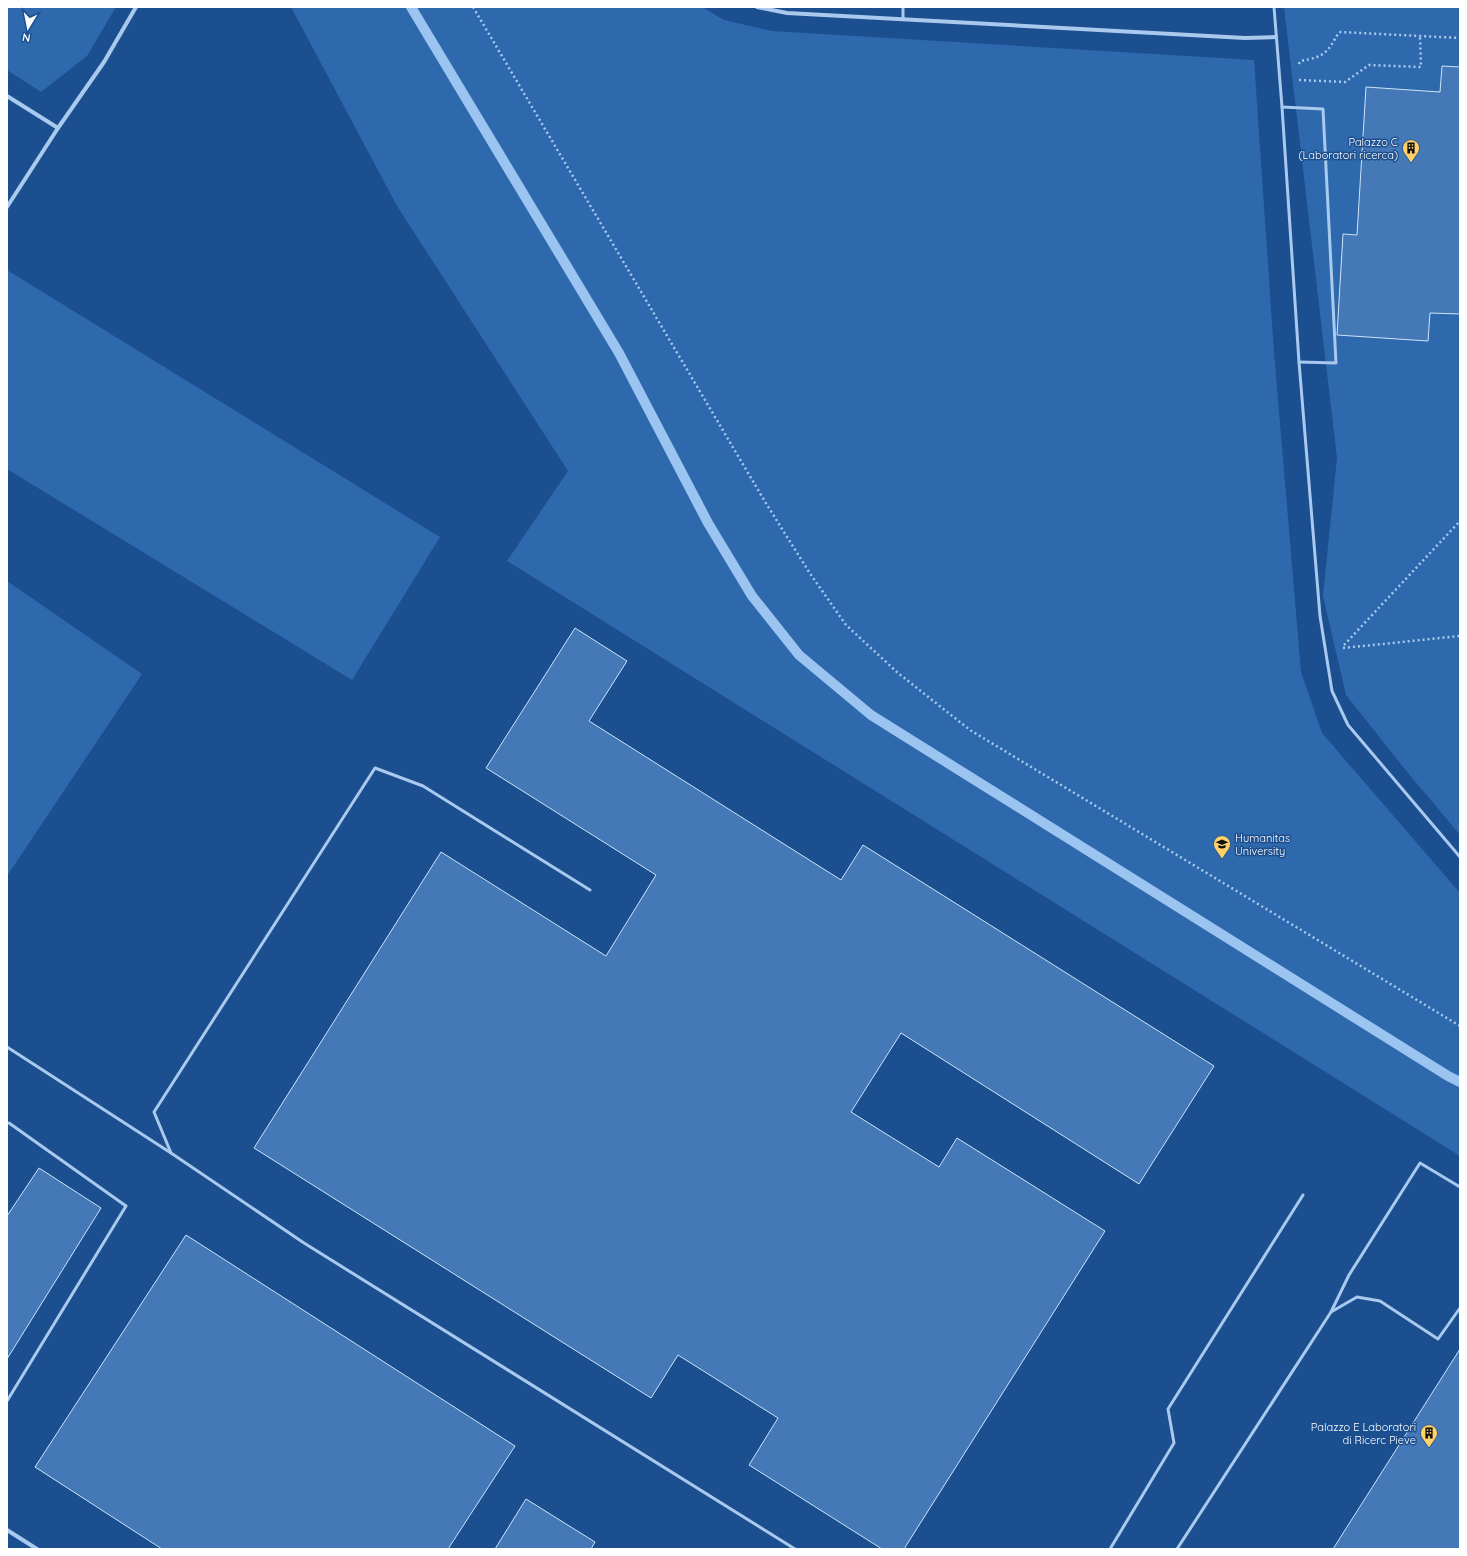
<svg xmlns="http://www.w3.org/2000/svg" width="1467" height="1556" font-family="Quicksand,sans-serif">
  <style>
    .green { fill: #2e69ad }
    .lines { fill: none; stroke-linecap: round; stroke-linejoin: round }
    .stream { stroke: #9cc4f0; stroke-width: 10 }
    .building { fill: #4478b7; stroke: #cfe3fa }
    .path { stroke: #a9c9ee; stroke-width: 2.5; stroke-dasharray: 2 3; stroke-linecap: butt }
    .lane { stroke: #a9c9ee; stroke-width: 3 }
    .street { stroke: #a9c9ee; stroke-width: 4 }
    .labels { text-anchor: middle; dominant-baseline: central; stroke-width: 3; stroke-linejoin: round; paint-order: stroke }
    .poi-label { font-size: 11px; fill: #fff; stroke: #1b4f8f; text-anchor: end }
  </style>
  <rect width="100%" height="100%" fill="#1b4f8f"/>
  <g class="green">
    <polygon points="7,7 116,7 87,56 41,92 7,70"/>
    <polygon points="291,7 702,7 724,20 772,31 1254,60 1274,352 1301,672 1322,733 1460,893 1460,1156 507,561 568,471 397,206"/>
    <polygon points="1284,7 1460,7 1460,835 1408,773 1346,695 1323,596 1337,458"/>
    <polygon points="7,270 440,537 352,680 7,469"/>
    <polygon points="7,581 142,674 7,876"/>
  </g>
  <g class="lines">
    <polyline class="stream" points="411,7 619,353 708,523 752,596 799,655 871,715 1448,1076 1460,1082"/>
  </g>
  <g class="building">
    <polygon points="1442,66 1460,67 1460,314 1430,313 1428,341 1337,335 1343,234 1357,235 1366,87 1440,92"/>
    <polygon points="575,628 627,661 589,721 841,880 863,845 1214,1066 1139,1184 901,1033 851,1112 939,1167 957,1138 1105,1231 904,1549 882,1549 749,1465 778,1418 678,1355 651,1398 254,1148 441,852 606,956 656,875 486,768"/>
    <polygon points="39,1168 101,1208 7,1359 7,1216"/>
    <polygon points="186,1235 515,1446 448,1549 162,1549 35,1467"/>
    <polygon points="1460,1349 1460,1547 1458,1549 1333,1549"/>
    <polygon points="526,1499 595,1542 591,1549 495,1549"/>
  </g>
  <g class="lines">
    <g class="path">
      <polyline points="473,7 764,500 809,572 846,625 898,673 970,730 1460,1026"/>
      <path d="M 1299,64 L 1300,61 C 1325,57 1327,53 1339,32 L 1460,38"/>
      <polyline points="1299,80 1345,82 1369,65 1421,67 1420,36"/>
      <polyline points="1344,645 1460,521"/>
      <polyline points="1343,648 1460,636"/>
    </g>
    <g class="lane">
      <polyline points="1274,7 1282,107 1299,362 1320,616 1332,691 1348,725 1460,857"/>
      <polyline points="903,18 903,7"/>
      <polyline points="1282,107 1323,109 1336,363 1299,362"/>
      <polyline points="7,1047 171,1153 304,1243 795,1549"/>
      <polyline points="171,1153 154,1112 375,768 423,786 590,890"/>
      <polyline points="1331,1312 1357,1297 1380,1301 1438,1339 1460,1308"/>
      <polyline points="7,1401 126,1206 9,1123"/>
      <polyline points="1110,1549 1174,1443 1168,1409 1303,1195"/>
      <polyline points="1177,1549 1331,1312 1349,1275 1420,1163 1460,1187"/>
    </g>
    <g class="street">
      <polyline points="757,7 787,13 1245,38 1276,37"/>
      <polyline points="7,96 58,128"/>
      <polyline points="7,207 58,128 104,62 136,7"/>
      <polyline points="7,1530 37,1549"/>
    </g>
  </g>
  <defs>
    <g id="building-pin" transform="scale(0.9)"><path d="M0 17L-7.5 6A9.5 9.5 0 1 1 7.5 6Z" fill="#ffd166" stroke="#1b4f8f"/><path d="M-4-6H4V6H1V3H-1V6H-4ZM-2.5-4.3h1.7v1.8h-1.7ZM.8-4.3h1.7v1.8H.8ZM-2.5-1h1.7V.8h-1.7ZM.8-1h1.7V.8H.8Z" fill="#111"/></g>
    <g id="university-pin" transform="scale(0.9)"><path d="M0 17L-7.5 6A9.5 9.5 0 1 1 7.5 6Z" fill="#ffd166" stroke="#1b4f8f"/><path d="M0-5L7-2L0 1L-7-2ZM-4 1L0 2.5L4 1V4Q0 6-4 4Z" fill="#111"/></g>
  </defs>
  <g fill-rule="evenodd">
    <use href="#building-pin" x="1411" y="148"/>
    <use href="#university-pin" x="1222" y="844"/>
    <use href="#building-pin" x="1429" y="1433"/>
  </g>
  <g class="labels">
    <g class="poi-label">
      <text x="1398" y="142">Palazzo C<tspan x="1398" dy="13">(Laboratori ricerca)</tspan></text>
      <text x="1235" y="838" text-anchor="start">Humanitas<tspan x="1235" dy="13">University</tspan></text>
      <text x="1416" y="1427">Palazzo E Laboratori<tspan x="1416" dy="13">di Ricerc Pieve</tspan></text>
    </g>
  </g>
  <rect width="1467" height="1556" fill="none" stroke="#ffffff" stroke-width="16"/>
  <g transform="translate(28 28) rotate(190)" stroke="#1b4f8f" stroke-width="3" paint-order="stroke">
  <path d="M0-3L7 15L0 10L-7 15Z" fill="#ffffff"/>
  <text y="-6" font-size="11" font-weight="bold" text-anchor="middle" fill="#ffffff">N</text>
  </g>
</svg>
